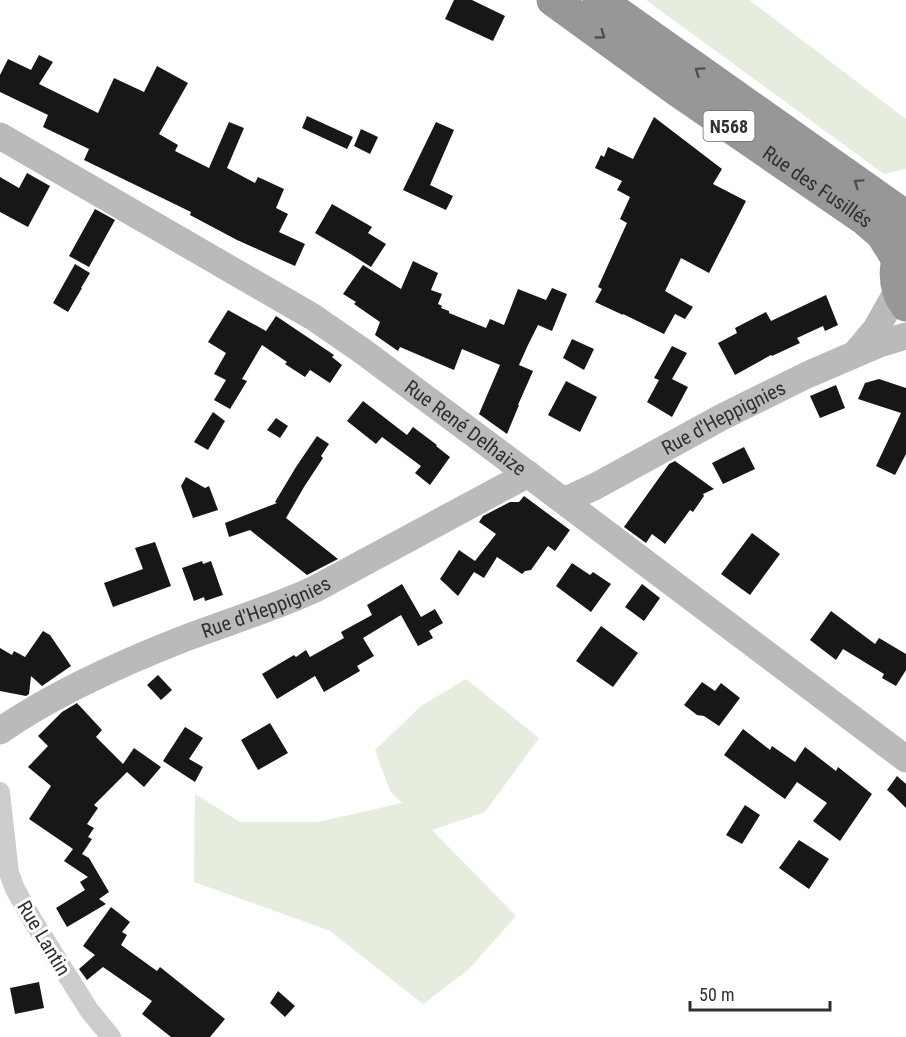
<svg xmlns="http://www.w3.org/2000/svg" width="906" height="1037" font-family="'Roboto Condensed',sans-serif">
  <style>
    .green { fill: #e7edde }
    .building { fill: #171717 }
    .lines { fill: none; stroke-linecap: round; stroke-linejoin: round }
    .street { stroke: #cdcdcd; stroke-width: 20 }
    .secondary { stroke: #bababa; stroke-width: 27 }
    .highway { stroke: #979797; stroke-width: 33 }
    .oneway { stroke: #4f4f4f }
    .labels { text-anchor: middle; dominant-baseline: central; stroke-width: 6; stroke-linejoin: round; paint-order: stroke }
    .shield { fill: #fff; stroke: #6e6e6e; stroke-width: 1.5 }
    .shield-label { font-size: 18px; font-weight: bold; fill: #303030 }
    .street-label { font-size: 20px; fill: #303030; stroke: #fff }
  </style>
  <rect width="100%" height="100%" fill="#fff"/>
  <g class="green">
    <polygon points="646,0 749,0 906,119 906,169 884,174"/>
    <polygon points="466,679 539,738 485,812 432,830 516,916 468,970 423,1004 330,931 194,882 195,794 240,822 318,822 402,803 390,791 375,750 421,706"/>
  </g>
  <g class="building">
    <polygon points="454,0 472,0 505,16 493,41 445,19"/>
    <polygon points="39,55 53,62 39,84 98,113 114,78 144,92 157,66 188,83 159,134 178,145 175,151 209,168 229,122 244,128 227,168 255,183 258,177 284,189 276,208 288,214 279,232 305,244 295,266 237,240 190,215 191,212 84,160 89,149 43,127 48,115 0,92 0,75 8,59 31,70"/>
    <polygon points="307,116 353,137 347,149 302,128"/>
    <polygon points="654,117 722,169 713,184 746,201 709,273 681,258 665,291 693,307 685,319 675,314 664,334 623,314 623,315 595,302 602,289 598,287 627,223 620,219 630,197 617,190 622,181 595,168 601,155 604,157 608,147 633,159"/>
    <polygon points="436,122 454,130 430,185 453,196 446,210 403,190"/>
    <polygon points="361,129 378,137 370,154 354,146"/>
    <polygon points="27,173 50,186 28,227 0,212 0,177 19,188"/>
    <polygon points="332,204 372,227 368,233 386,244 371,267 349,253 315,233"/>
    <polygon points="95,209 115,220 89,267 69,256"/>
    <polygon points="413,261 438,273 431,290 442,294 438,304 442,306 441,308 449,311 449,313 486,328 490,319 504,325 518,289 546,300 552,288 567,294 552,331 538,325 528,345 519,365 533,371 518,405 519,405 507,434 479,414 500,365 462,349 454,370 400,347 398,351 375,335 380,322 354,304 356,302 343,294 363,265 401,289"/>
    <polygon points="75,264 90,273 81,288 82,288 68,312 53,303"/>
    <polygon points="826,295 838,325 825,331 823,326 797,338 800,343 772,356 771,355 735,375 718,343 737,333 735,328 766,312 771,321"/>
    <polygon points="228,310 266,331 276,316 334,355 332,357 342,365 330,383 310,370 305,377 285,364 287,362 262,345 242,379 247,381 230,409 214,400 226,380 214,374 226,353 208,342"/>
    <polygon points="572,339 594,349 584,370 563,358"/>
    <polygon points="672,346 687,353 672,379 688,387 672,417 647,402 659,380 654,378"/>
    <polygon points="879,379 906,388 906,454 895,475 876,466 901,413 858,399 865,383"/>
    <polygon points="566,381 597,397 580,432 548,415"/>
    <polygon points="836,385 845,408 820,418 810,396"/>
    <polygon points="363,401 407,435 413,427 437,445 436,446 450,457 430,485 415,473 421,466 382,437 376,444 347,421"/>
    <polygon points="213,412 225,421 208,450 194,442"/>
    <polygon points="276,418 288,426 280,438 267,430"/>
    <polygon points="317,436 329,444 321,456 323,458 304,487 286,518 338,559 307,575 250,530 229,537 225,523 277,503 275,502 296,467"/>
    <polygon points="744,447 755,469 723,484 712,463"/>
    <polygon points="675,461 714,489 703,494 704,496 693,512 690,510 665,544 652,534 646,543 624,527 669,464"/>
    <polygon points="186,477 205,488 209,486 218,510 193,518 181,486"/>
    <polygon points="524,496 570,530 555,551 548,546 531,570 525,571 522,574 497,557 484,578 474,572 458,596 440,579 459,550 475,561 496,534 479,522 483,516 510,502 519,502"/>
    <polygon points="752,533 780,554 750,595 721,574"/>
    <polygon points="155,542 171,586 113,607 104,583 143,569 135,548"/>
    <polygon points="202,561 203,564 211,561 223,595 205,601 204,597 194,601 182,568"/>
    <polygon points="572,563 590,575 593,572 611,584 591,612 556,586"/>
    <polygon points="402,584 421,617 435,609 443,623 429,631 433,638 418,646 401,615 363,638 374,656 357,666 360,671 324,692 315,676 277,699 262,674 294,655 296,657 306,650 310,657 344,638 341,632 372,615 367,605"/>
    <polygon points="642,584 660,598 644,621 625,607"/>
    <polygon points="831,611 875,644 879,638 906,654 906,670 896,686 882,678 884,674 843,649 836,660 810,640"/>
    <polygon points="601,626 638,653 613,687 576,661"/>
    <polygon points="43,631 50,635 71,666 42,686 31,676 29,694 26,696 0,691 0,648 12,655 14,651 25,657"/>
    <polygon points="158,675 172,690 161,700 147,685"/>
    <polygon points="702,682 715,691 721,683 740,698 719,726 704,716 697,715 684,705"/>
    <polygon points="77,703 102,730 96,737 123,764 134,748 161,767 144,787 127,772 94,805 98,808 87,824 94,828 88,837 92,839 82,854 89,858 109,892 99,899 106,904 67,927 56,908 85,890 80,882 88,877 64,861 73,849 29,819 51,786 28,767 48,746 38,736 62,712"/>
    <polygon points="270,723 288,753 258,770 241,740"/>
    <polygon points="185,727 203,738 189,759 203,767 195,782 163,761"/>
    <polygon points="743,729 770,750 772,746 795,762 805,747 836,771 838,767 872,794 840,841 813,821 827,803 797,782 785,799 775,792 724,755"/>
    <polygon points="897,776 906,784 906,808 893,795 887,790"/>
    <polygon points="745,805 760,815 742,844 726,835"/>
    <polygon points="799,840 829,859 809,889 779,868"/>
    <polygon points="111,907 130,922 122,932 127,935 121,945 157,971 160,967 225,1019 210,1037 171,1037 142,1014 152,1001 103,967 87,980 79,969 95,955 83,946"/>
    <polygon points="39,982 44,1008 15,1014 10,988"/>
    <polygon points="278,991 295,1006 285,1017 270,1003"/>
  </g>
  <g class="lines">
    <polyline class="street" points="0,792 9,873 15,889 33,921 89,1010 111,1037"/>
    <g class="secondary">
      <path id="s1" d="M 0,136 L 313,317 L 361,350 L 505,457 L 906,759"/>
      <polyline points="856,353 876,329 898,290"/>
      <path id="s2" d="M 564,501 L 596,486 L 722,417 L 807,375 L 879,344 L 906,336"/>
      <path id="s3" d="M 0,731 C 54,693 122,663 183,639 C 227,622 272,609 315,589 L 528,474"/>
    </g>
    <g class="highway">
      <path id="s4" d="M 553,0 L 677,90 L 866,220 L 882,234 L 897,258"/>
      <polyline points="599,0 906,217"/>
      <path d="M 906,238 C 895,259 891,284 906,305"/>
    </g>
  </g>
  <defs><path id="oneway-chevron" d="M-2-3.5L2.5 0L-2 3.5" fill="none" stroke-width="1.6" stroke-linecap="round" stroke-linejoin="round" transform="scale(1.5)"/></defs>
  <g class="oneway">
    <use href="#oneway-chevron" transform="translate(601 35) rotate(36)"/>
    <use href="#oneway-chevron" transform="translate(699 71) rotate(-145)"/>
    <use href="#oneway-chevron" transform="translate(858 183) rotate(-145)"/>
  </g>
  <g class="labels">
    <rect class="shield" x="703.5" y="111" width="51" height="30" rx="4.5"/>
    <g class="shield-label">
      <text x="729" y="126">N568</text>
    </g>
    <g class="street-label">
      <text stroke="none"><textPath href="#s4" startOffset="324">Rue des Fusillés</textPath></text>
      <text stroke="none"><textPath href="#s2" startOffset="180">Rue d'Heppignies</textPath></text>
      <text stroke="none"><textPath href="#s1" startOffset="550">Rue René Delhaize</textPath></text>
      <text stroke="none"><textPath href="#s3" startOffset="294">Rue d'Heppignies</textPath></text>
      <text transform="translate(44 938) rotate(59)">Rue Lantin</text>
    </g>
  </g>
  <path d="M690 1001v9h140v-9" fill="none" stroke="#303030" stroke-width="3"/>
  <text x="699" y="1001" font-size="18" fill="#303030" stroke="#ffffff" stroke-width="4.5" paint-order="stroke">50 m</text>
</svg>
